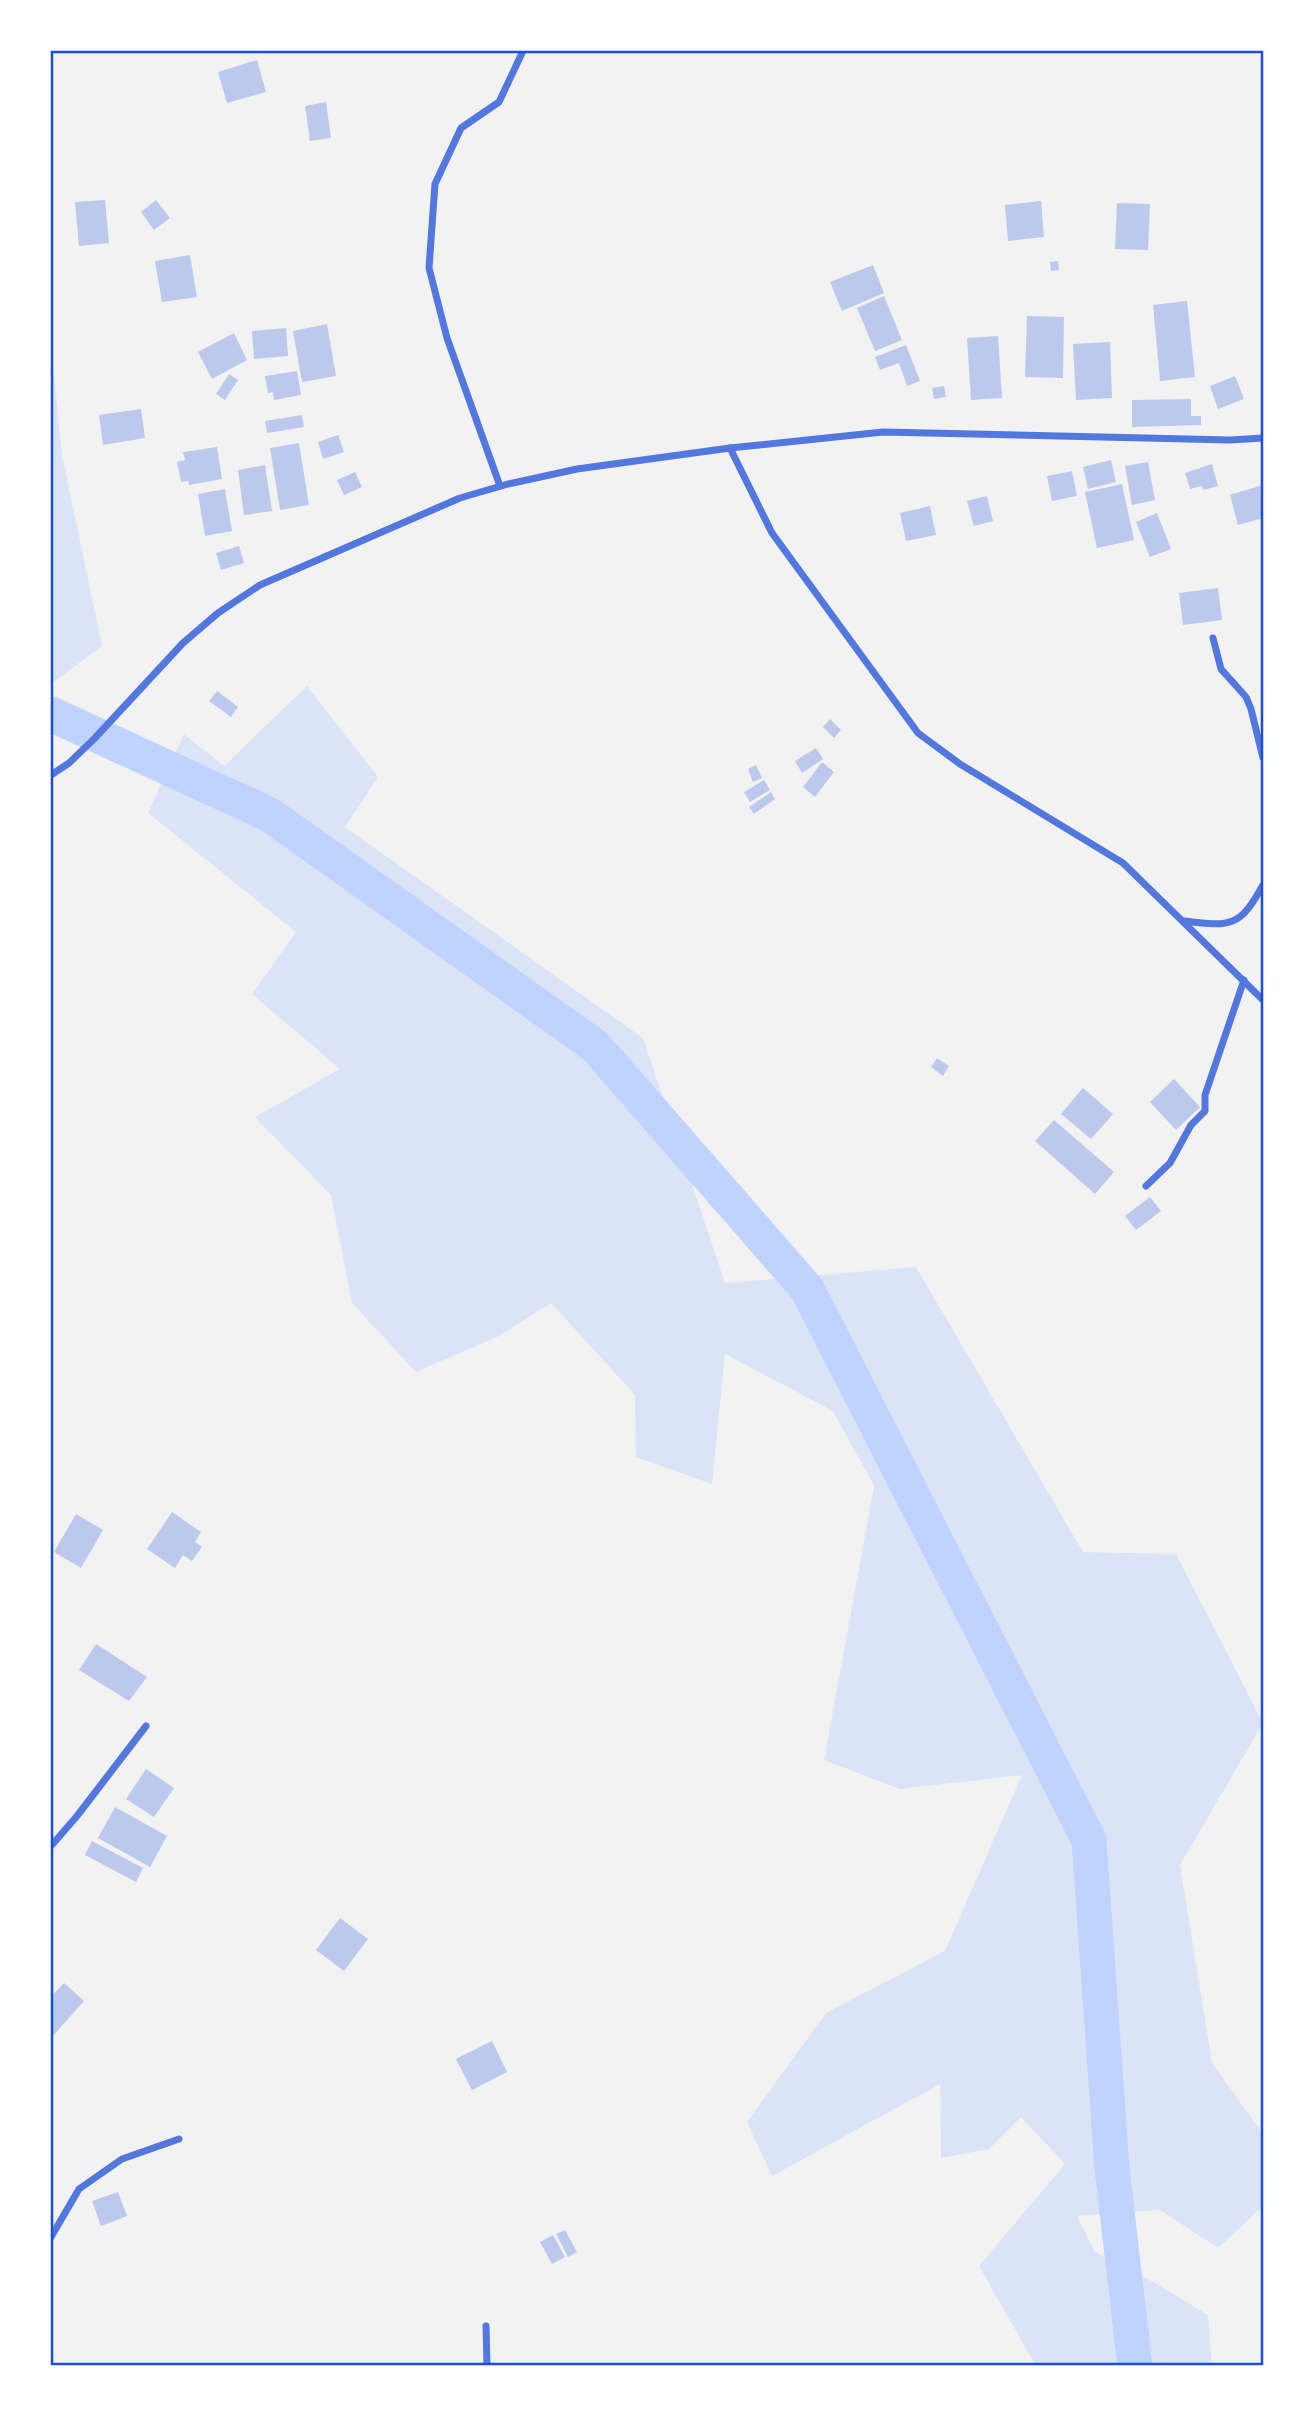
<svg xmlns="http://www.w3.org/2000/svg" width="1314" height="2417" font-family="'DejaVu Sans',sans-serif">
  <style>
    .green { fill: #dbe4f7 }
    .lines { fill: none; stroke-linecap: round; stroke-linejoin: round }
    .river { stroke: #bfd3fe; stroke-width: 35 }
    .building { fill: #bdc9ec }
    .minor { stroke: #5277de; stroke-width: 7 }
    .neatline { fill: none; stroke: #1d4ed8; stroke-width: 2.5 }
  </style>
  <rect width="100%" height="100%" fill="#f2f2f2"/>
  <g class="green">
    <polygon points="51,343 62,455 102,646 51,684"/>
    <polygon points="307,686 378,777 345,827 643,1038 725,1283 916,1267 1083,1552 1176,1554 1263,1723 1180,1865 1212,2063 1263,2134 1263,2206 1218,2248 1160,2210 1077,2216 1095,2252 1157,2284 1208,2315 1212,2366 1036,2366 979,2266 1065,2164 1021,2117 989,2149 941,2158 940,2084 772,2176 747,2122 826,2013 945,1951 1022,1775 900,1789 824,1760 874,1486 833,1411 725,1354 712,1484 636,1457 635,1395 551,1303 499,1336 416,1372 352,1303 331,1195 255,1117 340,1069 252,994 296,932 148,813 184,734 224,766"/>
  </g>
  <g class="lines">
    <polyline class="river" points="51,714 270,815 595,1046 807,1289 1089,1840 1112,2169 1135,2366"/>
  </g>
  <g class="building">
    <polygon points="257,60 266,92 227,103 218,72"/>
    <polygon points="326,102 331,138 310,141 305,106"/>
    <polygon points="105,200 109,243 79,246 75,202"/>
    <polygon points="156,200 170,218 154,230 141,212"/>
    <polygon points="1041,201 1044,237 1008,241 1005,205"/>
    <polygon points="1117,203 1150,204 1148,250 1115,249"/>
    <polygon points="190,255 197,297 162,302 155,261"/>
    <polygon points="1058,261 1059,270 1051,271 1050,262"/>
    <polygon points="873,265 884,293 842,311 830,282"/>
    <polygon points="884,296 902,340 875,351 857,308"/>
    <polygon points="1187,301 1195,377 1160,381 1153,305"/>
    <polygon points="1027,316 1064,317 1063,378 1025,377"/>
    <polygon points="327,324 336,376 302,382 293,331"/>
    <polygon points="286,328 288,356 254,359 252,331"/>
    <polygon points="234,333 247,360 212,379 198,352"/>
    <polygon points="998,336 1002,398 971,400 967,338"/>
    <polygon points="1110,342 1112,398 1076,400 1073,344"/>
    <polygon points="906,345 920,381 907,386 899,363 880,370 875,357"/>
    <polygon points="297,371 301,395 274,400 273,392 268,393 265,376"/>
    <polygon points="229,374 238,380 225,400 216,394"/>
    <polygon points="1235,376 1244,399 1218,409 1210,386"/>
    <polygon points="944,386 946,397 934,399 932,388"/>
    <polygon points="1191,399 1191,416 1201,416 1201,425 1132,427 1132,400"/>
    <polygon points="141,409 145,438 103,445 99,415"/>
    <polygon points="302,415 304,427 267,433 265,421"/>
    <polygon points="338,435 344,452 323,459 318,442"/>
    <polygon points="299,443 309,505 280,510 270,448"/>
    <polygon points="217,447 222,479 189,485 188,481 181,482 177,462 185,460 183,452"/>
    <polygon points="1111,460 1116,482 1088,489 1083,467"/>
    <polygon points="1148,462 1155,500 1132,505 1125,466"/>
    <polygon points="1212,464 1218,486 1203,490 1202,486 1190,489 1185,473"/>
    <polygon points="265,465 272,511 244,515 238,470"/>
    <polygon points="1072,471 1077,496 1052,501 1047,476"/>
    <polygon points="355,472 362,487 344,495 337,480"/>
    <polygon points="1122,484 1134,540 1097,548 1085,492"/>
    <polygon points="1263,485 1263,518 1238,525 1230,495"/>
    <polygon points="225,489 232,531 205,536 198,494"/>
    <polygon points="987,496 993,521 974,526 967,501"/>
    <polygon points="930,506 936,535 906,541 900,513"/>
    <polygon points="1157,513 1171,549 1150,557 1136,522"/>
    <polygon points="239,546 244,563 221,570 216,553"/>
    <polygon points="1218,588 1222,620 1183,625 1179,593"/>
    <polygon points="217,691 238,707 231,717 209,701"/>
    <polygon points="830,719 841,730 834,738 823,727"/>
    <polygon points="816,748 823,759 802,773 795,761"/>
    <polygon points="822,762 834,772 815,797 803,787"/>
    <polygon points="756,765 762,778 753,782 748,769"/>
    <polygon points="764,780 770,790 750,802 744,792"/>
    <polygon points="771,792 775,799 754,814 749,807"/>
    <polygon points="937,1058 949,1066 943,1076 931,1067"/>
    <polygon points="1174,1079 1200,1107 1176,1130 1150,1102"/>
    <polygon points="1083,1088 1113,1114 1091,1139 1061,1114"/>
    <polygon points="1054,1120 1114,1172 1095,1194 1035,1141"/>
    <polygon points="1150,1197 1161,1211 1136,1230 1125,1216"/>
    <polygon points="172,1512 201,1532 195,1542 202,1547 192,1561 183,1555 175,1568 147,1549"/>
    <polygon points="76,1514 103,1530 81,1568 54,1552"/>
    <polygon points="96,1644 147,1677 129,1701 79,1670"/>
    <polygon points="146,1769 174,1788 154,1817 126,1799"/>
    <polygon points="115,1807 167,1836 150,1867 98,1838"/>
    <polygon points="92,1841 143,1868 136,1882 85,1855"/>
    <polygon points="340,1918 368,1939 344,1971 316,1950"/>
    <polygon points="64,1983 84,2001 51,2038 51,1997"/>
    <polygon points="492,2041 507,2072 472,2090 456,2059"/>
    <polygon points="118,2192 127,2216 101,2226 92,2201"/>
    <polygon points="565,2230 577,2252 568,2257 556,2234"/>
    <polygon points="553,2235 565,2257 552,2264 540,2242"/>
  </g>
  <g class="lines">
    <g class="minor">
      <polyline points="730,448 772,533 918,733 960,764 1123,863 1263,1000"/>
      <polyline points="500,486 447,338 429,268 435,184 461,128 499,102 523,51"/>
      <polyline points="1213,638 1221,669 1246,697 1251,709 1263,758"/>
      <polyline points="51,775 69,763 94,739 183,643 218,613 260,585 460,498 508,484 577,469 730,448 883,432 1230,440 1263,438"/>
      <path d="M 1185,921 C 1231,927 1240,927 1263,885"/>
      <polyline points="1146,1186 1170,1163 1191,1125 1205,1111 1205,1095 1244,980"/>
      <polyline points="51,1846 77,1816 146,1726"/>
      <polyline points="51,2237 79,2189 122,2159 179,2139"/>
      <polyline points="486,2326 487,2366"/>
    </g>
  </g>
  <rect width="1314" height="2417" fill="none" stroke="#ffffff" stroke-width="105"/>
  <rect x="52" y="52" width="1210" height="2312" class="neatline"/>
</svg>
